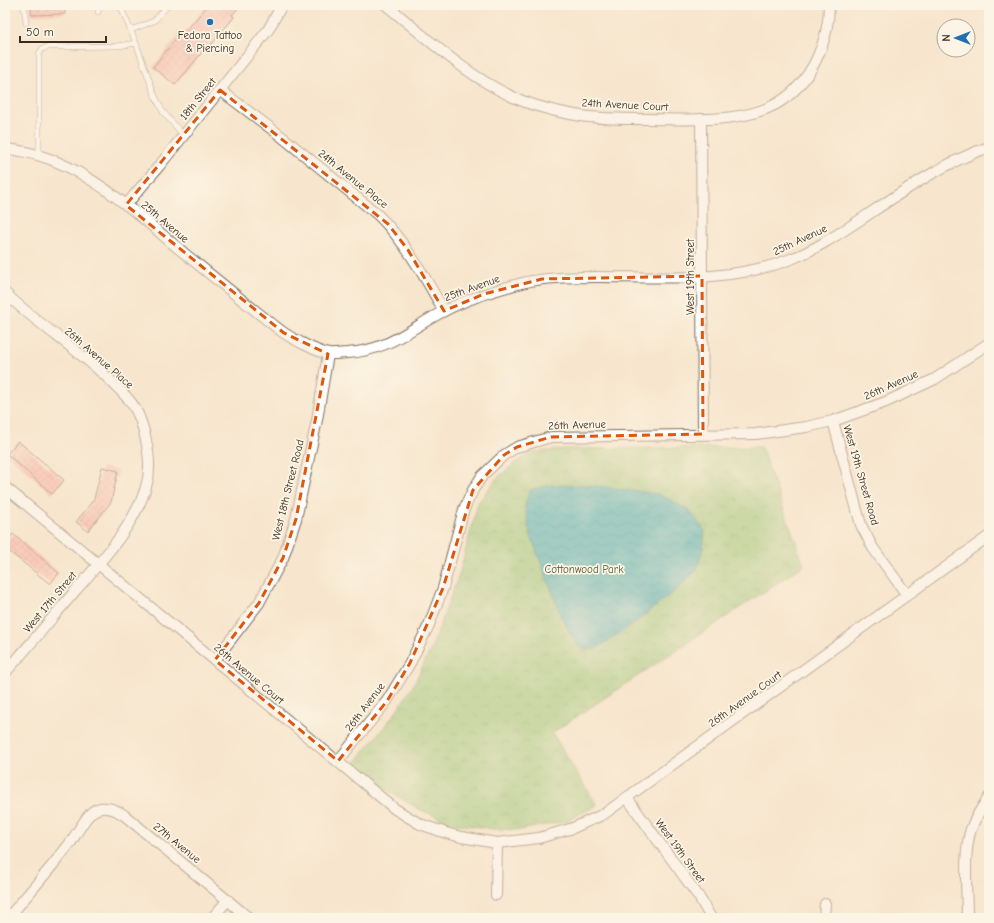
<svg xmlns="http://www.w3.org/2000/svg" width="994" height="923" font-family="'Comic Neue',sans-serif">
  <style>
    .park { fill: url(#park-crowns); stroke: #6a7a4b }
    .water { fill: url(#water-waves); stroke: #3c6c6a }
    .building { fill: url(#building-cross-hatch) }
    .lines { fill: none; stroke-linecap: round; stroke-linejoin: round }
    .service-casing { stroke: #7d6c5b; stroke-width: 6 }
    .minor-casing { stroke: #7d6c5b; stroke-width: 12 }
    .service { stroke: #fff; stroke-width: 5 }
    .minor { stroke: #fff; stroke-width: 10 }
    .marked { fill: none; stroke: #df570d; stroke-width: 3; stroke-dasharray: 8 5; stroke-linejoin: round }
    .poi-dot { fill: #1f6fb2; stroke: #fcf5e5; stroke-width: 1.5 }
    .labels { text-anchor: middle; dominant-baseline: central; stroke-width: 3.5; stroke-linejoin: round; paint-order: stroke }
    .poi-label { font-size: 11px; fill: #3b2a1e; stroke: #fcf5e5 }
    .street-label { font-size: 11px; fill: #3b2a1e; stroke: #fcf5e5 }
    .park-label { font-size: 11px; fill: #575a39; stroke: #fcf5e5 }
  </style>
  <defs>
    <pattern id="park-crowns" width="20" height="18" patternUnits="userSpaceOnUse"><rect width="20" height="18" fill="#98c978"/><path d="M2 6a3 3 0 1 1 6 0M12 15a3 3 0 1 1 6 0" fill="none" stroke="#7da362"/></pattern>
    <pattern id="water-waves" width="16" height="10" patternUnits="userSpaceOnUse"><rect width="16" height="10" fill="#3caeb5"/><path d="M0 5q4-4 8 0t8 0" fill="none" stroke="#348e93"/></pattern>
    <pattern id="building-cross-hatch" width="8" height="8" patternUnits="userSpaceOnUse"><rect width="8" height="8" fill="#fea9a0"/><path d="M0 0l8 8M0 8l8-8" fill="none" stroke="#cf8a82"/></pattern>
  </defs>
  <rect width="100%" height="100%" fill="#fcf5e5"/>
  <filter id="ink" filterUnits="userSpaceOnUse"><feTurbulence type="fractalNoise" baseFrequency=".025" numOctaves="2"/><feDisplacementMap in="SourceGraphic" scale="8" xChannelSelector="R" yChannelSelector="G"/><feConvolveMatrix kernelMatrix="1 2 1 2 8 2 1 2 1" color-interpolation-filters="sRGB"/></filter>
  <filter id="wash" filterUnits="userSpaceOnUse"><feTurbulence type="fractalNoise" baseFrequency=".012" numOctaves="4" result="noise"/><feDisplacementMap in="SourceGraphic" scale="16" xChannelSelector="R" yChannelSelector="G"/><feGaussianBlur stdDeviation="0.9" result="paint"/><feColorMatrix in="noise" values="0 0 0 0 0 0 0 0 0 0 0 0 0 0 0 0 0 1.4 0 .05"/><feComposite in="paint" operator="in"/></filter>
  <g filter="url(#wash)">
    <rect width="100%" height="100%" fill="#f7e6cd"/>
    <polygon class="park" points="761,447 804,565 552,733 597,805 567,821 519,830 493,829 452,823 417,808 389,791 354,764 393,716 413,686 432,647 459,575 478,503 496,479 515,463 534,452 566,449"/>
    <polygon class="water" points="549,485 590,485 659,494 689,510 705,531 703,549 696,571 675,591 631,626 595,649 584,650 576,644 561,616 530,534 525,505 530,490"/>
    <g id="blocks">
      <g class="building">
        <polygon points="31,5 65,5 65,14 31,15"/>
        <polygon points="208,5 241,5 232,15 234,17 207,50 205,49 175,85 153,67 183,30 185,32"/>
        <polygon points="18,441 64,480 52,494 7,454"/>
        <polygon points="102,467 118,471 111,502 88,531 76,522 94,499"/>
        <polygon points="13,534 59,573 50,584 5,548 5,543"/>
      </g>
    </g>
  </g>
  <g filter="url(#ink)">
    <use href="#blocks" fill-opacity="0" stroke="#7d6c5b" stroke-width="1"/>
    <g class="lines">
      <g class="service-casing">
        <g id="service">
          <polyline points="24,5 26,23"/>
          <polyline points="120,5 136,43 155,96 163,112 184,136"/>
          <polyline points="98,12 100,5"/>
          <polyline points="131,30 154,21 168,5"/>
          <polyline points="39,156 39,54 42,49 47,47 118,46 136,43"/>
        </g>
      </g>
      <g class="minor-casing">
        <g id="minor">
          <path d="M 386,5 C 426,37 464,74 511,96 C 532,106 557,112 581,116 C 601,119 627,119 647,119 C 688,119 742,124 778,103 C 811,83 829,42 829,5"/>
          <path d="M 220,90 L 281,136 L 377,214 C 405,241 425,277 444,311"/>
          <polyline points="701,119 703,434"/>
          <path d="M 5,149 C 76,154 132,210 184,253 C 217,280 250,307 284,333 C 293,339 318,352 328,354 C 334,355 342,353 347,353 C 390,350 409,329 444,311 C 469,298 498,289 526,282 C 550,277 575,277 598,277 C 662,277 730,283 791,259 C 817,249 840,233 863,218 C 903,191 943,163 989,147"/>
          <polyline points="126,205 159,166 268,30 282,5"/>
          <path d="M 5,293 C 44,330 94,359 129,400 C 144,417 153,461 147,483 C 137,523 102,560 76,590 C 52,618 29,646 5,673"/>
          <polyline points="833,421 861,525 873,548 907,595"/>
          <polyline points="5,487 395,809 420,824 446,833 461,837 497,843 539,838 573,828 604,814 989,536"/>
          <polyline points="215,660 259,603 283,558 296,519 317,420 328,354"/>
          <polyline points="338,761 387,701 410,663 429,625 443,588 464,509 473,490 482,476 504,455 517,447 551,437 756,434 806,427 833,421 886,402 935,379 989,343"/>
          <polyline points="627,798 699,897 711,918"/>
          <polyline points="496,895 497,843"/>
          <path d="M 8,918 C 29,893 51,868 71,842 C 76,834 86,817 92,812 C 102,804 115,809 124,815 L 249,918"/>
          <polyline points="212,918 228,900"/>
          <polyline points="824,918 825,904"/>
          <path d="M 967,918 C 967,892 963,853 971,829 C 975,818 982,807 989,797"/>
        </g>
      </g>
      <use href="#service" class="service"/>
      <use href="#minor" class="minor"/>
    </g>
  </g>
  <path d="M0 0H994V923H0ZM 220,90 L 388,224 L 408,250 L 444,311 L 484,294 L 542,279 L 702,276 L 703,434 L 551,437 L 517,447 L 504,455 L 473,490 L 443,588 L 410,663 L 387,701 L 338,761 L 215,660 L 259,603 L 283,558 L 296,519 L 328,354 L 284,333 L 126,205 Z" fill="#f7e6cd" fill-opacity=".55" fill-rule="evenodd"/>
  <path class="marked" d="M 220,90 L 388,224 L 408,250 L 444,311 L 484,294 L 542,279 L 702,276 L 703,434 L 551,437 L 517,447 L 504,455 L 473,490 L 443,588 L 410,663 L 387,701 L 338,761 L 215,660 L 259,603 L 283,558 L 296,519 L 328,354 L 284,333 L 126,205 Z"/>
  <circle class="poi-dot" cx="210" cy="22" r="4"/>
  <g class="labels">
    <g class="poi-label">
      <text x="210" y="35">Fedora Tattoo<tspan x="210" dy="13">&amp; Piercing</tspan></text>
    </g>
    <g class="street-label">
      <text transform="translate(198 99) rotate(-51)">18th Street</text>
      <text transform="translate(625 105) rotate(3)">24th Avenue Court</text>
      <text transform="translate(353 179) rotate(39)">24th Avenue Place</text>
      <text transform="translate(165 222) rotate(40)">25th Avenue</text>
      <text transform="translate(800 240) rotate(-25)">25th Avenue</text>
      <text transform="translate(690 277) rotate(-90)">West 19th Street</text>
      <text transform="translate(472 288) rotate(-20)">25th Avenue</text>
      <text transform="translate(99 358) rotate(41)">26th Avenue Place</text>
      <text transform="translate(891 385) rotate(-24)">26th Avenue</text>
      <text transform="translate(577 425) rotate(-2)">26th Avenue</text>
      <text transform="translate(861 475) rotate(74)">West 19th Street Road</text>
      <text transform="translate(288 490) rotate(-76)">West 18th Street Road</text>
      <text transform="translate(50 602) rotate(-50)">West 17th Street</text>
      <text transform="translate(249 674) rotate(40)">26th Avenue Court</text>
      <text transform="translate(745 699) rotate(-36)">26th Avenue Court</text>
      <text transform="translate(365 707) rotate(-53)">26th Avenue</text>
      <text transform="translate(177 843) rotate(39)">27th Avenue</text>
      <text transform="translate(680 851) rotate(54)">West 19th Street</text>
    </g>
    <g class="park-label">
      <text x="584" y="569">Cottonwood Park</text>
    </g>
  </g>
  <rect width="994" height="923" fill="none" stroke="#fcf5e5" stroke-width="20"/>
  <g transform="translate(956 38) rotate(270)"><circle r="19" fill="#fcf5e5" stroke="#afa495"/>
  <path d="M0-3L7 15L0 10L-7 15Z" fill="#1f6fb2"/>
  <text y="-6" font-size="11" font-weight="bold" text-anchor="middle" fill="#3b2a1e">N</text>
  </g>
  <path d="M20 36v6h86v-6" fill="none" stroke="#3b2a1e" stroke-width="2"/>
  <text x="26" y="36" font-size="12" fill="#3b2a1e" stroke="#fcf5e5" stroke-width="3" paint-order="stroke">50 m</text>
</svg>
